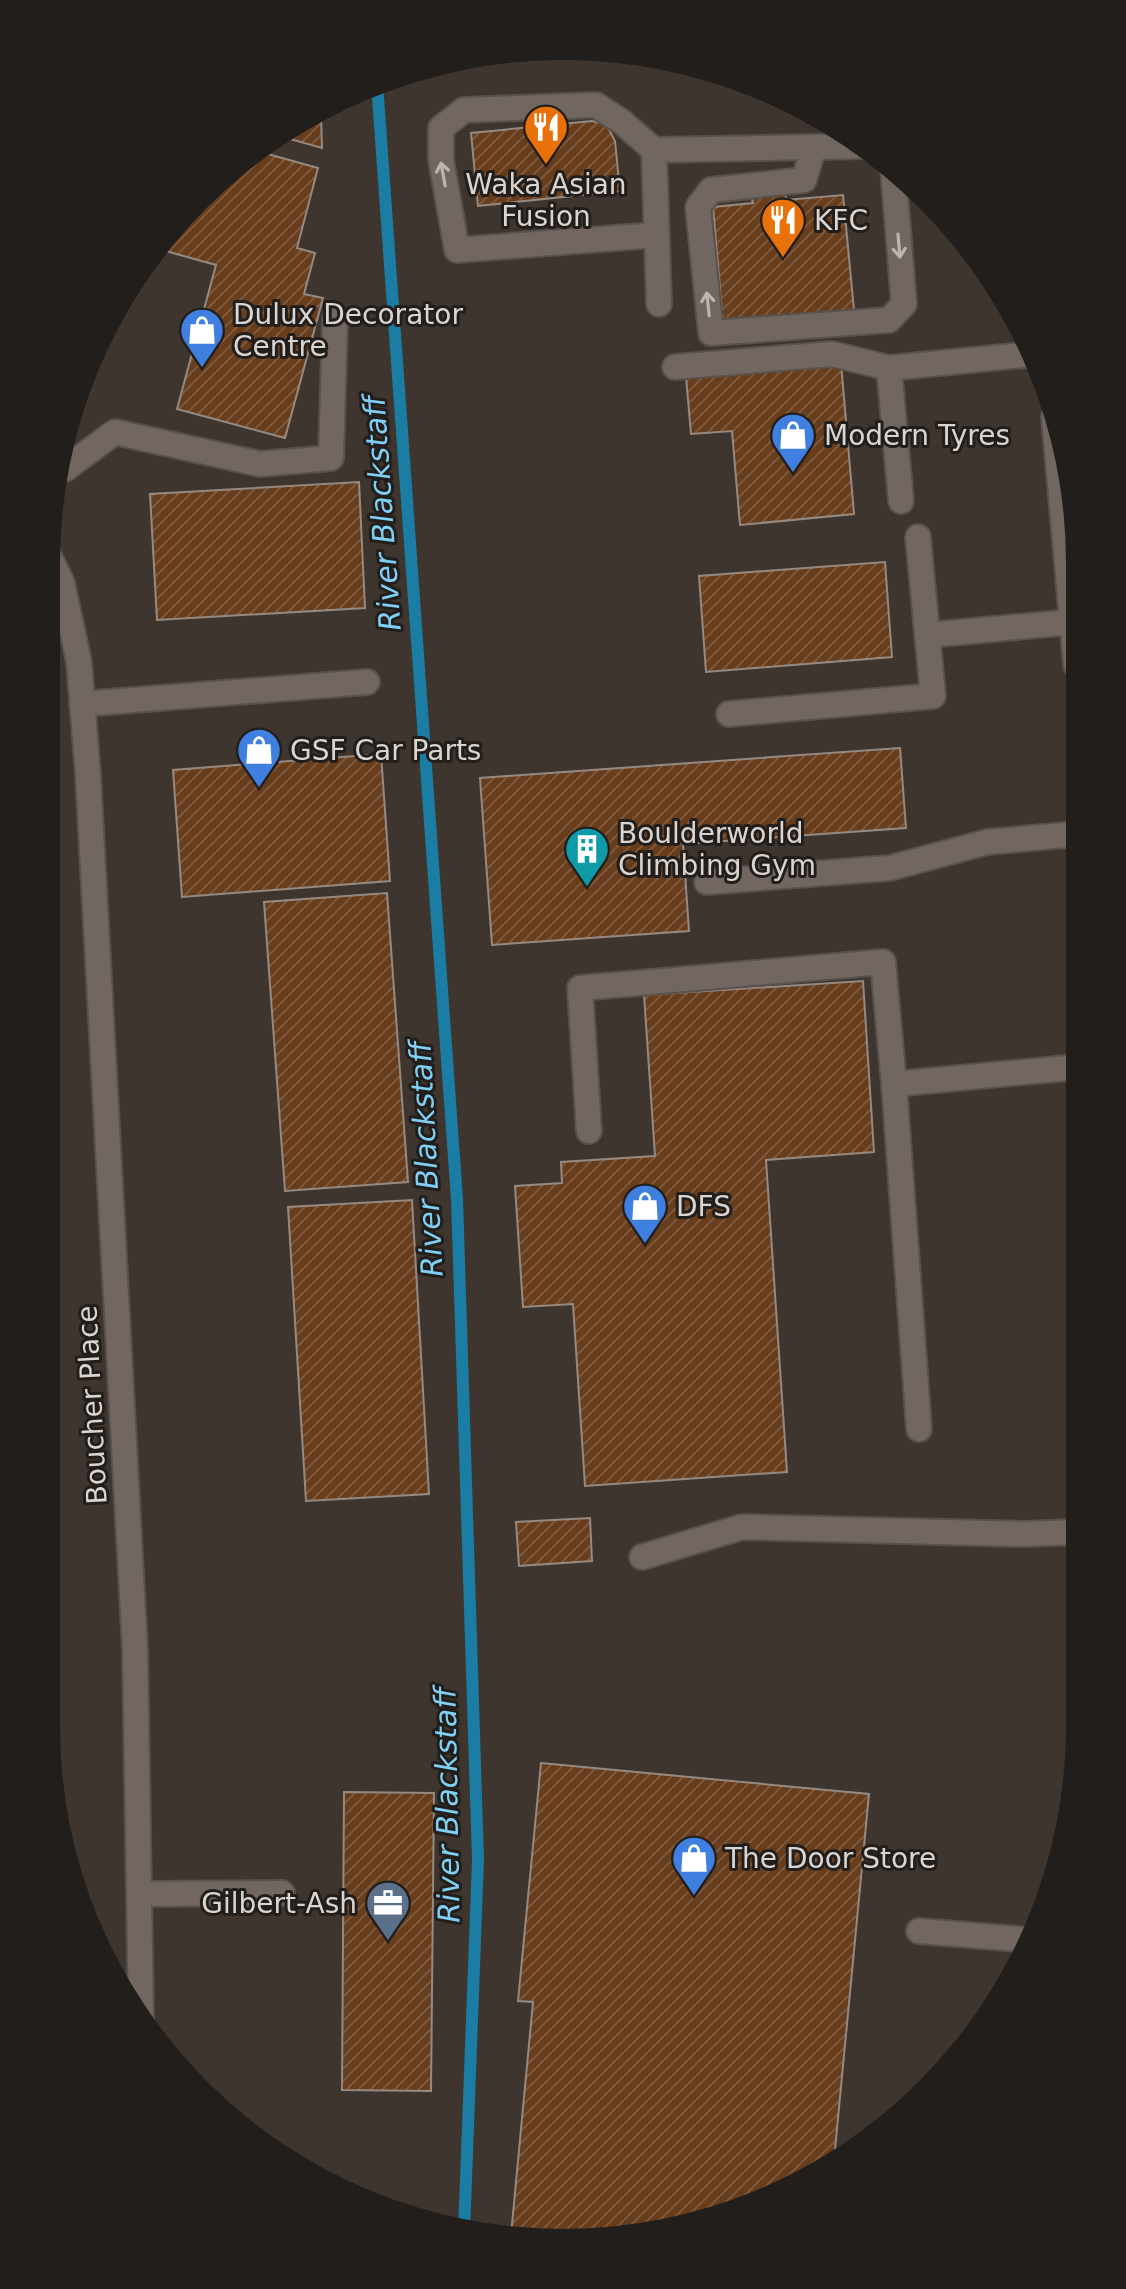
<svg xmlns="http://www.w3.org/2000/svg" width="1126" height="2289" font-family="'DejaVu Sans',sans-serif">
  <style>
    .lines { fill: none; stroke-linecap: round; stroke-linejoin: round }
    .stream { stroke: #1b7da3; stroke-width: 12 }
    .building { fill: url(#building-hatch); stroke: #958a82; stroke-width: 2 }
    .service-casing { stroke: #59514b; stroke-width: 28 }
    .minor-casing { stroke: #59514b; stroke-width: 28 }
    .tertiary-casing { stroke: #59514b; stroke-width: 28 }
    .service { stroke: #726760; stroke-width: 24 }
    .minor { stroke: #726760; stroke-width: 24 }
    .tertiary { stroke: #726760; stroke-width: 24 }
    .oneway { stroke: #bcb4af }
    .labels { text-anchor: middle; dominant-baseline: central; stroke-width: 6; stroke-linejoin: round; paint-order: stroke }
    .poi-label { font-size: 28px; fill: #dbd5d1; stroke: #221e1b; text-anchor: start }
    .street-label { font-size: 28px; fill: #dbd5d1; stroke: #221e1b }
    .water-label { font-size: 30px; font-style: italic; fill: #80cff5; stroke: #221e1b }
  </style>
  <defs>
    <pattern id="building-hatch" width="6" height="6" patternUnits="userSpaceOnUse" patternTransform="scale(2)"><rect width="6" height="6" fill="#683d1c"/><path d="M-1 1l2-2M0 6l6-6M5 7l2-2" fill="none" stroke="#7d583c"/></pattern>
  </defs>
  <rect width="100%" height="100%" fill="#3f352f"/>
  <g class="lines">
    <polyline class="stream" points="377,83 457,1199 478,1860 464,2233"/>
  </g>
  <g class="building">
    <polygon points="321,115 322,148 286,138"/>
    <polygon points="592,121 606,124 615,141 620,191 478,206 471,133"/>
    <polygon points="264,153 318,168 297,248 315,253 304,294 323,298 285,438 177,409 216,265 162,250 198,197"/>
    <polygon points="785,191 786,200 843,195 854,310 723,323 713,207 753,203 751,195"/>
    <polygon points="841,363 854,514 740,525 732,431 691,434 686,377"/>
    <polygon points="359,482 365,608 157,620 150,494"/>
    <polygon points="885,562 892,657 706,672 699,576"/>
    <polygon points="900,748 906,828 683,844 689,931 492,945 480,778"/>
    <polygon points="381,754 390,881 182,897 173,770"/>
    <polygon points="387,893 408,1182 285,1191 264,902"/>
    <polygon points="863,981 874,1152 766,1160 787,1472 585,1486 573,1304 523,1307 515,1186 562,1183 561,1162 655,1156 644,995"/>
    <polygon points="412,1200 429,1494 306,1501 288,1207"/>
    <polygon points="590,1518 592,1561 519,1566 516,1522"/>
    <polygon points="541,1763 869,1794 834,2160 792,2189 631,2239 511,2235 533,2002 518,2001"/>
    <polygon points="344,1792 434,1793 431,2091 342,2090"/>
  </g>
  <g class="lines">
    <g class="service-casing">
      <g id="service">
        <polyline points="814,147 804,180 711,190 698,207 711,333 889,320 904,304 893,168"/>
        <polyline points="654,150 622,122 596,105 464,110 441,128 441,160 457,250 656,235"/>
        <polyline points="659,304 654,150 865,146"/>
        <polyline points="675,367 832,354 889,368"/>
        <polyline points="65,469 115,432 260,464 331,458 335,320"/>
        <polyline points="901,501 889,368 1034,354"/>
        <polyline points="927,635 1072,622"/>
        <polyline points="82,704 367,682"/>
        <polyline points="729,714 933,696 918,537"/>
        <polyline points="707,882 890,868 987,842 1077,834"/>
        <polyline points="589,1131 580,988 883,962 894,1084"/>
        <polyline points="919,1429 894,1084 1078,1067"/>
        <polyline points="642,1557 742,1527 1023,1534 1079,1532"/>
        <polyline points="139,1894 282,1893"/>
        <polyline points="919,1931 1030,1940"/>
      </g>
    </g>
    <g class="minor-casing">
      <polyline id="minor" points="48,554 62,583 79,662 88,775 135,1649 141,2018"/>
    </g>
    <g class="tertiary-casing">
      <polyline id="tertiary" points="1054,417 1076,665"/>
    </g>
    <use href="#service" class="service"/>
    <use href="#minor" class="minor"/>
    <use href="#tertiary" class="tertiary"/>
  </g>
  <defs><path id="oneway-shaft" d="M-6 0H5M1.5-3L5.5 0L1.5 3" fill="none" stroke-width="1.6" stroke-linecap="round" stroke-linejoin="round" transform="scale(2)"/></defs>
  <g class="oneway">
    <use href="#oneway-shaft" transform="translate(443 174) rotate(-100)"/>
    <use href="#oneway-shaft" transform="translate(899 246) rotate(85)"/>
    <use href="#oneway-shaft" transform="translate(708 304) rotate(-96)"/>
  </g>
  <defs>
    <g id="restaurant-pin" transform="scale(2.3)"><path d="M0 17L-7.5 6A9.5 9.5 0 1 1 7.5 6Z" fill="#e8710a" stroke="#221e1b"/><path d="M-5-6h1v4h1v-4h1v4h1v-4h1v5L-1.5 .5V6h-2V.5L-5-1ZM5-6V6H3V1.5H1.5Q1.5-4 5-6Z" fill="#fff"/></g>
    <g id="shop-pin" transform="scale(2.3)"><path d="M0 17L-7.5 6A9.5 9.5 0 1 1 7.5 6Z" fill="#3f7fe0" stroke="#221e1b"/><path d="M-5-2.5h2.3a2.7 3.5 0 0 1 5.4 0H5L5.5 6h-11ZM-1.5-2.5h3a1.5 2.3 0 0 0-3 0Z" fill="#fff"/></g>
    <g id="building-pin" transform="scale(2.3)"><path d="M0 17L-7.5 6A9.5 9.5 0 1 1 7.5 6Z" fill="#0f9aa8" stroke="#221e1b"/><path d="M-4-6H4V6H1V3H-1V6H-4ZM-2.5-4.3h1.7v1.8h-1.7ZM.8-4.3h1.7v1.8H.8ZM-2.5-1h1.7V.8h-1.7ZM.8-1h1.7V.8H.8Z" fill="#fff"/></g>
    <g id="office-pin" transform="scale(2.3)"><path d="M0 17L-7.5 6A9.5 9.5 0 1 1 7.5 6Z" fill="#5c6f8a" stroke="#221e1b"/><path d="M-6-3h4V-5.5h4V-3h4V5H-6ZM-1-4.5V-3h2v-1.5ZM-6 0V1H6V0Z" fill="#fff"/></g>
  </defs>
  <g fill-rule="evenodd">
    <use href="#restaurant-pin" x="546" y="127"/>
    <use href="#restaurant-pin" x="783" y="220"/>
    <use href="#shop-pin" x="202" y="330"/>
    <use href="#shop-pin" x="793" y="435"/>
    <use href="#shop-pin" x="259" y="750"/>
    <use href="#building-pin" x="587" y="849"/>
    <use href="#shop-pin" x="645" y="1206"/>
    <use href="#shop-pin" x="694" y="1858"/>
    <use href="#office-pin" x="388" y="1903"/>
  </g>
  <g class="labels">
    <g class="poi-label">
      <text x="546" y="184" text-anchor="middle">Waka Asian<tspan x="546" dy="32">Fusion</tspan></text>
      <text x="814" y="220">KFC</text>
      <text x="233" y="314">Dulux Decorator<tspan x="233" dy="32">Centre</tspan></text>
      <text x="824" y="435">Modern Tyres</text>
      <text x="290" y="750">GSF Car Parts</text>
      <text x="618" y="833">Boulderworld<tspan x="618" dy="32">Climbing Gym</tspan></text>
      <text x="676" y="1206">DFS</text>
      <text x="725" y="1858">The Door Store</text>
      <text x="357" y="1903" text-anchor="end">Gilbert-Ash</text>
    </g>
    <g class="street-label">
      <text transform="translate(92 1405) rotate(-93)">Boucher Place</text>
    </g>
    <g class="water-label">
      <text transform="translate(382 513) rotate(-94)">River Blackstaff</text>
      <text transform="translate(426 1159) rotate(-93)">River Blackstaff</text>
      <text transform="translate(447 1805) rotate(-91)">River Blackstaff</text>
    </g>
  </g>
  <path d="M0 0H1126V2289H0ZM563 60H563A503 503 0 0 1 1066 563V1726A503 503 0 0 1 563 2229H563A503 503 0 0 1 60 1726V563A503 503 0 0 1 563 60Z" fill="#221e1b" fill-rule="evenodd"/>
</svg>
